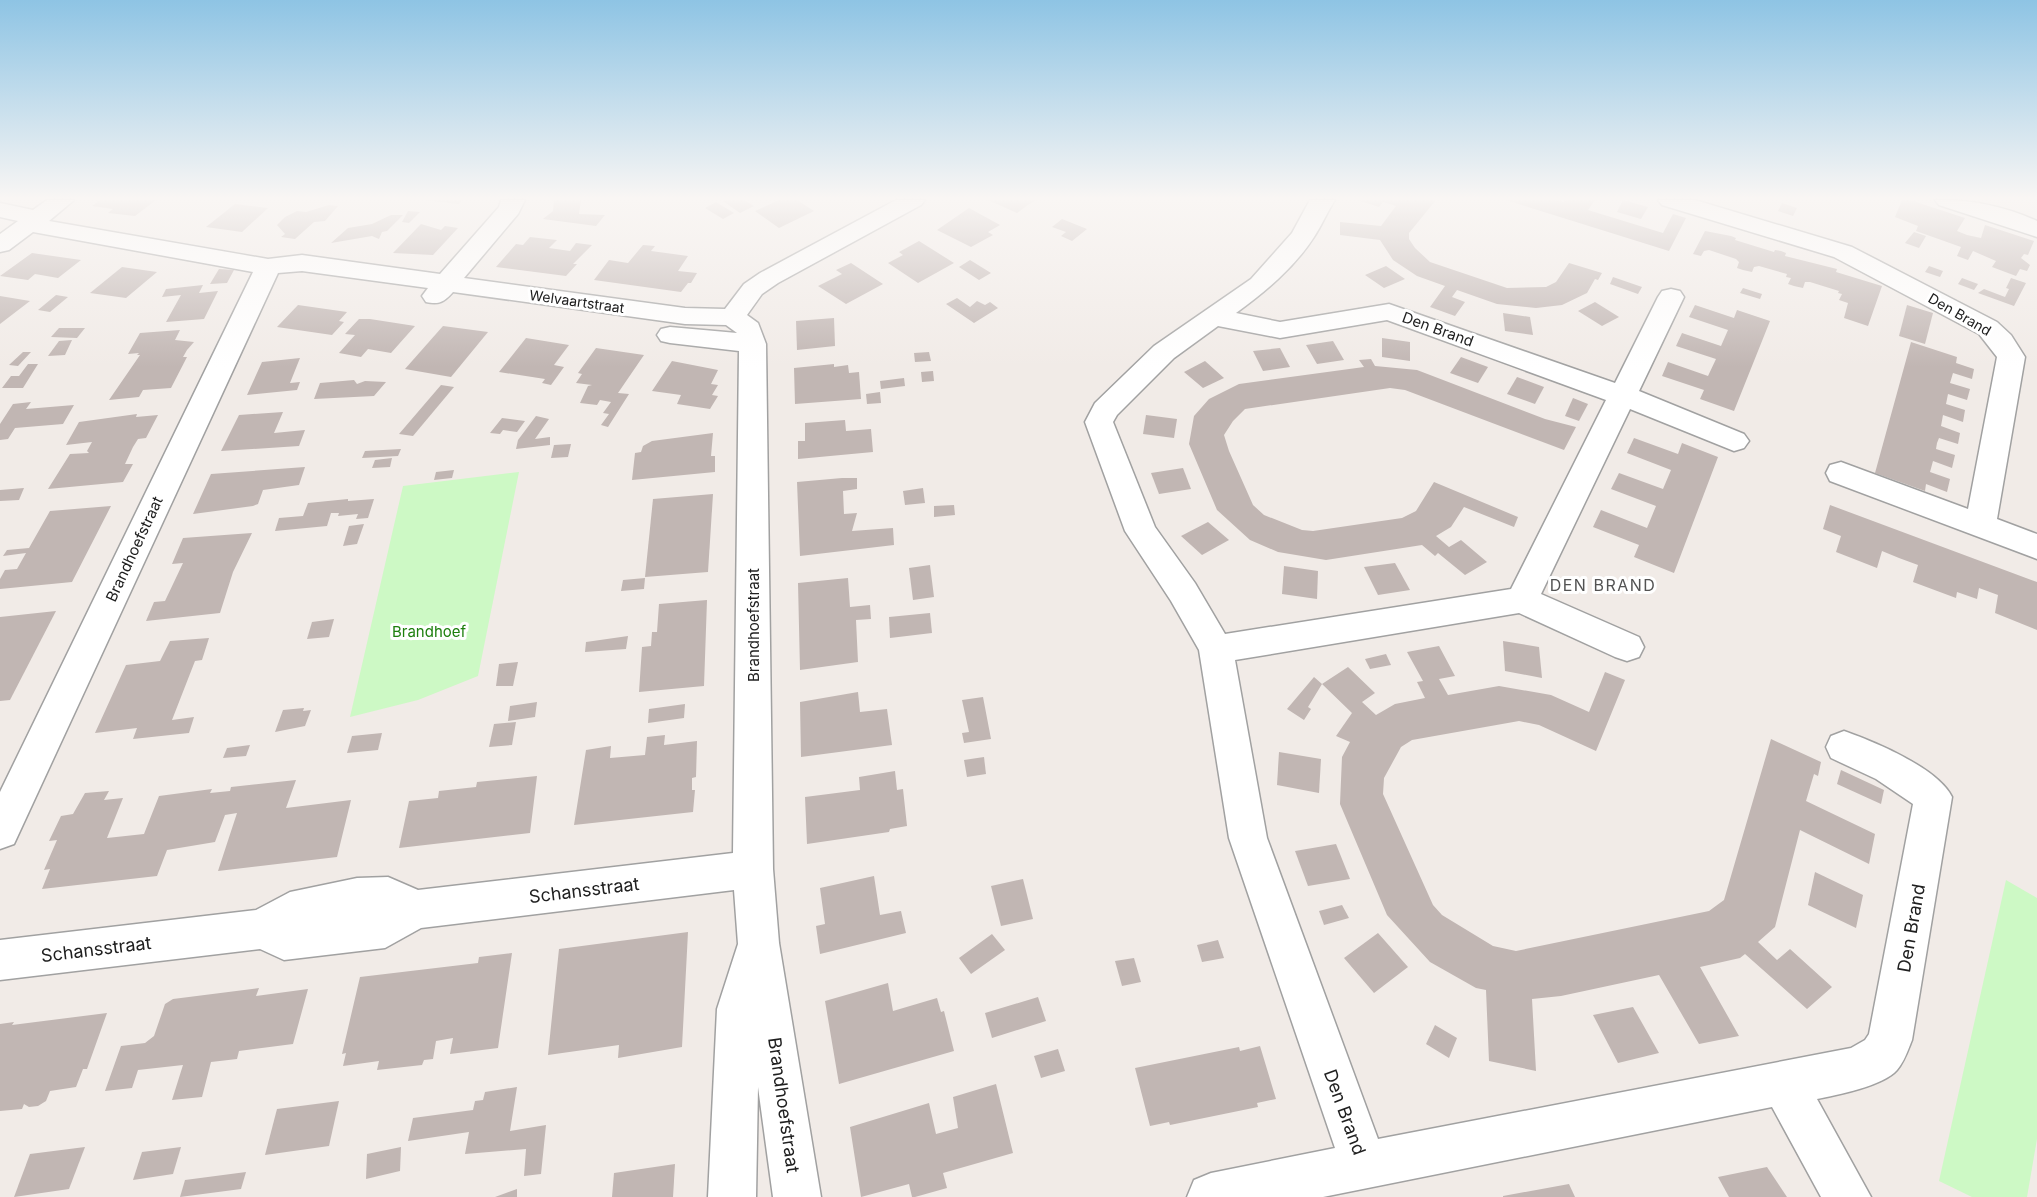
<svg xmlns="http://www.w3.org/2000/svg" width="2037" height="1197" font-family="Inter,sans-serif">
  <style>
    .park { fill: #cdf9c5 }
    .building { fill: #c1b6b3 }
    .lines { fill: none; stroke-linecap: round; stroke-linejoin: round }
    .street-casing { stroke: #a1a1a1; stroke-width: 3 }
    .street { fill: #fff; fill-rule: evenodd }
    .labels { text-anchor: middle; dominant-baseline: central; stroke-width: 6; stroke-linejoin: round; paint-order: stroke }
    .far-street-label { font-size: 14px; fill: #202020; stroke: #fff }
    .street-label { font-size: 15px; fill: #202020; stroke: #fff }
    .park-label { font-size: 15px; fill: #1d7f0d; stroke: #fff }
    .neighbourhood-label { font-size: 16px; letter-spacing: 1.5px; fill: #535353; stroke: #fff }
    .near-street-label { font-size: 18px; fill: #202020; stroke: #fff }
  </style>
  <rect width="100%" height="100%" fill="#f1ebe7"/>
  <g class="park">
    <polygon points="519,472 478,676 418,700 350,717 403,486"/>
    <polygon points="2006,880 2037,898 2037,1139 2027,1197 1972,1197 1939,1181"/>
  </g>
  <g class="building">
    <polygon points="100,200 156,200 135,216 108,213 113,209 92,206"/>
    <polygon points="425,200 462,200 459,204"/>
    <polygon points="554,200 581,200 579,214 605,215 596,226 543,219 553,211"/>
    <polygon points="727,200 744,200 754,206 740,213 723,201"/>
    <polygon points="779,200 797,200 814,211 779,228 755,211"/>
    <polygon points="988,200 1035,200 1017,213"/>
    <polygon points="1357,200 1436,200 1409,233 1409,239 1415,248 1430,262 1507,288 1546,287 1556,282 1569,263 1602,273 1598,280 1595,279 1587,293 1562,305 1536,308 1497,304 1457,290 1452,297 1465,302 1455,316 1430,307 1445,286 1417,276 1393,260 1380,240 1340,235 1340,222 1381,226 1396,206 1383,202 1379,207"/>
    <polygon points="1506,200 1556,200 1564,202 1566,200 1595,200 1588,210 1663,233 1673,214 1686,218 1669,251"/>
    <polygon points="1623,200 1648,207 1641,219 1617,212"/>
    <polygon points="1902,200 1910,200 1965,218 1957,231 1967,235 1981,238 1985,225 2034,241 2028,255 2024,254 2021,258 2030,265 2027,271 2020,269 2016,276 1992,267 1996,261 1973,251 1968,260 1957,256 1961,247 1916,231 1918,226 1895,217"/>
    <polygon points="716,202 734,213 723,219 705,208"/>
    <polygon points="1782,203 1797,208 1793,216 1778,211"/>
    <polygon points="235,204 268,208 242,232 206,227"/>
    <polygon points="329,205 338,206 325,221 314,222 295,239 281,237 285,234 277,225 285,217 297,211 306,212"/>
    <polygon points="969,208 1000,225 988,232 993,235 971,247 937,230"/>
    <polygon points="408,211 420,212 409,223 402,222"/>
    <polygon points="391,215 403,215 387,231 382,232 379,239 372,236 331,243 348,228 372,224"/>
    <polygon points="1062,219 1087,229 1072,241 1061,236 1066,232 1052,227"/>
    <polygon points="421,224 441,230 445,226 458,228 433,255 393,253"/>
    <polygon points="1705,231 1731,236 1736,238 1735,240 1774,252 1775,250 1781,251 1786,253 1785,256 1837,269 1836,272 1882,286 1868,326 1844,318 1848,303 1839,300 1842,294 1838,293 1839,291 1810,282 1805,282 1803,288 1794,286 1788,284 1791,278 1786,277 1787,274 1759,266 1754,267 1752,272 1743,270 1737,268 1739,262 1736,259 1709,250 1704,251 1701,256 1693,254"/>
    <polygon points="1914,232 1926,236 1919,248 1905,243"/>
    <polygon points="530,237 557,240 549,248 570,251 576,243 592,245 573,264 577,264 566,276 496,267 516,244 523,245"/>
    <polygon points="919,241 954,263 918,283 888,263 903,255 899,252"/>
    <polygon points="643,245 655,246 651,251 688,256 678,271 697,273 691,283 688,283 681,292 594,280 609,260 628,263"/>
    <polygon points="32,253 81,260 58,278 35,274 28,280 0,276"/>
    <polygon points="970,260 991,273 979,280 959,267"/>
    <polygon points="851,263 883,284 846,304 818,286 842,274 836,270"/>
    <polygon points="1386,266 1405,279 1384,288 1365,275"/>
    <polygon points="1929,266 1943,271 1940,277 1925,272"/>
    <polygon points="122,267 157,272 126,298 90,293"/>
    <polygon points="219,269 234,270 227,283 210,284"/>
    <polygon points="1613,277 1642,287 1638,294 1610,284"/>
    <polygon points="1962,278 1978,284 1974,290 1958,284"/>
    <polygon points="2011,278 2026,283 2014,306 1978,293 1984,289 2005,297 2009,289 2006,288"/>
    <polygon points="203,285 199,293 218,291 204,319 166,322 181,295 162,297 166,289"/>
    <polygon points="1743,288 1762,294 1760,299 1740,293"/>
    <polygon points="56,295 68,297 50,312 38,310"/>
    <polygon points="0,296 30,301 0,324"/>
    <polygon points="957,298 970,307 977,301 985,305 990,302 998,308 974,323 946,304"/>
    <polygon points="1595,302 1619,317 1602,326 1578,311"/>
    <polygon points="298,305 347,312 339,321 344,322 332,335 277,327"/>
    <polygon points="1695,305 1734,318 1737,310 1770,321 1734,411 1700,399 1704,390 1662,376 1668,362 1708,376 1716,359 1676,346 1682,333 1721,346 1728,330 1689,317"/>
    <polygon points="1907,305 1933,313 1925,344 1899,336"/>
    <polygon points="1503,313 1530,317 1533,335 1505,331"/>
    <polygon points="834,318 835,346 797,350 796,321"/>
    <polygon points="359,319 370,319 415,326 391,353 368,349 361,357 339,353 355,335 345,334"/>
    <polygon points="443,326 488,332 451,377 405,369"/>
    <polygon points="59,328 85,328 77,338 51,337"/>
    <polygon points="180,330 175,340 194,342 187,350 183,357 187,357 171,388 143,390 139,397 109,400 140,355 137,355 139,353 128,354 140,333"/>
    <polygon points="526,338 569,345 554,365 564,367 551,385 542,383 545,379 499,372"/>
    <polygon points="1382,338 1410,342 1410,361 1382,357"/>
    <polygon points="72,340 65,355 48,356 59,341"/>
    <polygon points="1333,341 1344,360 1317,364 1306,345"/>
    <polygon points="1911,342 1957,357 1956,363 1974,369 1972,379 1953,373 1950,383 1970,389 1967,400 1948,394 1946,404 1965,410 1963,422 1943,415 1941,426 1960,433 1958,444 1939,438 1937,443 1936,449 1955,455 1952,468 1933,461 1930,472 1950,479 1947,492 1926,484 1925,491 1875,473"/>
    <polygon points="596,348 644,355 618,393 629,394 608,427 601,425 609,414 603,413 611,402 600,400 597,405 580,403 588,386 592,385 576,383 582,374 578,373"/>
    <polygon points="1280,348 1290,367 1263,371 1253,351"/>
    <polygon points="23,352 31,352 18,366 9,365"/>
    <polygon points="929,352 931,361 915,362 914,353"/>
    <polygon points="1461,357 1488,367 1478,383 1450,373"/>
    <polygon points="300,358 290,383 300,382 297,390 247,395 262,362"/>
    <polygon points="1371,359 1375,366 1417,370 1545,419 1576,427 1564,450 1405,390 1390,388 1245,409 1233,421 1224,435 1229,451 1253,505 1264,515 1302,530 1313,531 1402,518 1416,511 1434,482 1518,517 1514,527 1464,507 1451,527 1436,536 1449,547 1461,540 1487,562 1465,575 1438,553 1435,556 1422,545 1326,560 1278,552 1250,540 1217,510 1189,444 1194,416 1209,399 1239,384 1364,367 1359,360"/>
    <polygon points="672,361 718,370 711,384 718,385 712,395 718,396 710,409 677,404 681,395 652,391"/>
    <polygon points="1205,361 1224,378 1203,388 1184,372"/>
    <polygon points="28,364 38,364 23,388 2,388 11,376 19,376"/>
    <polygon points="834,364 834,367 848,365 849,373 859,372 861,399 795,404 794,368"/>
    <polygon points="933,371 934,381 922,382 921,372"/>
    <polygon points="1517,377 1544,387 1535,404 1507,394"/>
    <polygon points="904,378 905,386 881,389 880,381"/>
    <polygon points="354,380 357,384 365,381 386,382 374,396 314,399 320,383"/>
    <polygon points="441,385 454,387 413,436 399,434"/>
    <polygon points="880,392 881,403 867,404 866,394"/>
    <polygon points="1573,398 1588,404 1579,421 1565,416"/>
    <polygon points="31,402 26,409 74,405 63,424 15,428 8,439 0,440 0,424 13,404"/>
    <polygon points="283,412 274,433 305,430 299,446 221,451 239,415"/>
    <polygon points="137,414 136,417 158,415 146,438 138,439 133,447 125,464 133,464 123,482 48,489 70,454 89,453 87,451 92,442 66,445 79,422"/>
    <polygon points="1146,415 1177,419 1174,438 1143,434"/>
    <polygon points="536,416 549,419 535,439 550,437 550,445 516,449 518,440"/>
    <polygon points="502,418 525,421 517,432 503,430 500,434 490,433"/>
    <polygon points="845,420 846,431 871,429 873,452 798,459 798,441 805,441 805,423"/>
    <polygon points="713,433 711,456 715,456 715,472 632,480 635,453 641,452 643,446 652,441"/>
    <polygon points="1634,438 1678,454 1682,443 1718,457 1674,573 1634,557 1639,545 1593,527 1601,510 1647,528 1656,506 1611,489 1619,473 1663,489 1671,470 1627,453"/>
    <polygon points="571,444 568,457 551,458 554,445"/>
    <polygon points="401,449 398,456 362,458 365,451"/>
    <polygon points="392,458 390,467 372,468 375,460"/>
    <polygon points="305,467 299,485 263,490 258,504 253,506 193,514 211,474"/>
    <polygon points="1183,468 1191,489 1159,494 1151,473"/>
    <polygon points="454,470 452,478 434,480 436,472"/>
    <polygon points="842,478 857,478 857,489 843,491 844,514 857,513 852,531 893,528 894,545 800,556 797,482"/>
    <polygon points="24,488 19,500 0,501 0,490"/>
    <polygon points="923,488 925,503 905,505 903,491"/>
    <polygon points="713,494 708,572 645,577 653,499"/>
    <polygon points="348,499 348,501 374,499 368,518 356,519 358,514 338,516 339,513 331,513 327,526 275,531 279,518 303,516 308,503"/>
    <polygon points="954,505 955,515 934,517 934,506"/>
    <polygon points="1830,505 2037,582 2037,630 1995,613 1998,595 1979,588 1977,599 1957,592 1956,598 1913,582 1918,565 1899,558 1882,551 1877,568 1836,552 1841,536 1823,529"/>
    <polygon points="111,506 72,582 0,589 0,579 5,570 17,569 26,553 3,556 7,550 29,548 50,511"/>
    <polygon points="1208,522 1229,540 1202,555 1181,536"/>
    <polygon points="364,524 357,544 343,546 349,526"/>
    <polygon points="252,533 233,572 220,613 146,621 154,602 165,601 183,563 172,564 183,538"/>
    <polygon points="1395,563 1410,590 1378,595 1364,567"/>
    <polygon points="930,565 934,597 913,600 909,568"/>
    <polygon points="1284,566 1318,571 1317,599 1282,594"/>
    <polygon points="645,578 644,589 621,591 623,580"/>
    <polygon points="848,578 850,607 870,605 871,619 856,620 858,662 800,670 798,583"/>
    <polygon points="707,600 704,686 639,692 642,647 651,646 652,632 657,632 659,604"/>
    <polygon points="56,611 10,700 0,701 0,617"/>
    <polygon points="930,613 932,633 890,638 889,617"/>
    <polygon points="334,619 329,637 307,639 312,622"/>
    <polygon points="628,636 626,649 585,652 586,642"/>
    <polygon points="209,638 202,660 195,661 172,720 194,717 189,733 133,739 137,728 95,733 126,665 160,661 170,641"/>
    <polygon points="1503,641 1539,647 1542,678 1505,671"/>
    <polygon points="1439,646 1455,676 1439,679 1448,695 1499,686 1551,695 1589,712 1605,672 1625,680 1596,751 1539,725 1519,721 1412,740 1401,747 1384,778 1383,794 1433,905 1442,915 1493,946 1516,951 1709,911 1724,900 1771,739 1821,762 1818,776 1814,774 1806,801 1875,834 1869,864 1800,830 1775,927 1758,942 1777,960 1790,949 1832,987 1807,1009 1745,954 1740,958 1700,967 1739,1036 1699,1044 1659,975 1561,996 1532,999 1536,1071 1489,1061 1486,990 1476,988 1430,962 1387,915 1340,804 1342,757 1350,742 1336,736 1352,713 1322,684 1308,707 1311,709 1304,720 1287,709 1314,677 1322,684 1348,667 1375,693 1362,702 1376,715 1395,704 1425,698 1417,682 1423,681 1407,652"/>
    <polygon points="1386,654 1391,665 1370,669 1365,659"/>
    <polygon points="518,662 513,686 496,686 499,664"/>
    <polygon points="858,692 860,712 887,709 892,745 801,757 800,702"/>
    <polygon points="983,697 991,739 964,743 962,733 969,732 962,700"/>
    <polygon points="537,702 535,717 508,721 510,706"/>
    <polygon points="685,704 684,718 648,723 649,709"/>
    <polygon points="304,708 303,711 311,710 305,726 275,732 283,710"/>
    <polygon points="516,722 512,745 489,747 494,724"/>
    <polygon points="382,733 378,750 347,753 352,736"/>
    <polygon points="665,735 664,745 697,741 696,777 692,778 692,790 695,790 693,812 574,825 586,750 611,746 610,758 645,755 647,737"/>
    <polygon points="250,745 246,756 223,758 227,748"/>
    <polygon points="1279,752 1321,759 1319,793 1277,785"/>
    <polygon points="984,757 986,774 967,777 964,760"/>
    <polygon points="1841,770 1884,790 1881,804 1837,784"/>
    <polygon points="895,771 897,790 903,789 907,826 890,829 889,832 807,844 805,797 860,790 859,777"/>
    <polygon points="537,776 530,833 399,848 409,801 438,798 439,791 476,787 477,782"/>
    <polygon points="296,780 286,808 351,800 337,857 218,871 237,813 225,815 215,842 167,850 157,876 42,889 50,869 44,870 57,840 49,841 61,816 73,814 85,793 109,791 104,800 123,798 107,838 144,834 159,796 212,789 210,793 230,791 231,787"/>
    <polygon points="1336,844 1350,879 1308,886 1295,851"/>
    <polygon points="1815,872 1863,895 1856,928 1808,905"/>
    <polygon points="874,876 880,915 901,911 906,933 820,954 816,926 825,924 820,888"/>
    <polygon points="1023,879 1033,919 1001,926 991,886"/>
    <polygon points="1342,905 1349,918 1324,925 1319,911"/>
    <polygon points="688,932 682,1047 618,1058 619,1045 548,1055 559,949"/>
    <polygon points="1378,933 1408,967 1374,993 1344,958"/>
    <polygon points="992,934 1005,950 971,974 959,958"/>
    <polygon points="1218,940 1224,958 1202,962 1197,945"/>
    <polygon points="512,953 498,1048 450,1054 453,1038 436,1041 433,1059 424,1060 422,1065 377,1070 379,1061 343,1066 346,1053 342,1054 360,977 478,963 479,957"/>
    <polygon points="1134,958 1141,982 1122,986 1115,961"/>
    <polygon points="888,983 893,1011 937,998 941,1012 944,1011 954,1051 839,1084 825,1001"/>
    <polygon points="259,988 256,996 308,989 293,1044 239,1051 237,1059 211,1062 202,1097 172,1100 183,1065 138,1070 132,1088 105,1091 121,1046 145,1043 154,1036 165,1004 173,999"/>
    <polygon points="1038,997 1046,1021 992,1038 985,1013"/>
    <polygon points="1633,1007 1659,1053 1618,1063 1593,1015"/>
    <polygon points="107,1013 87,1069 83,1069 76,1087 50,1091 46,1101 38,1106 29,1107 24,1104 22,1109 0,1111 0,1024 14,1022 12,1025"/>
    <polygon points="1435,1025 1457,1038 1449,1058 1426,1044"/>
    <polygon points="1260,1046 1276,1099 1257,1103 1258,1107 1170,1125 1169,1122 1150,1126 1135,1068 1239,1047 1240,1051"/>
    <polygon points="1058,1049 1065,1071 1041,1078 1034,1056"/>
    <polygon points="996,1084 1013,1153 943,1173 947,1188 915,1197 912,1197 909,1184 861,1197 850,1127 929,1103 936,1134 958,1128 953,1097"/>
    <polygon points="517,1087 510,1131 546,1125 541,1174 524,1176 526,1149 465,1154 469,1132 408,1141 413,1118 473,1110 475,1101 483,1100 485,1092"/>
    <polygon points="339,1101 329,1146 265,1155 277,1109"/>
    <polygon points="85,1147 69,1189 14,1197 30,1154"/>
    <polygon points="181,1147 173,1174 133,1180 142,1152"/>
    <polygon points="401,1147 400,1171 366,1179 367,1154"/>
    <polygon points="675,1164 673,1197 612,1197 614,1173"/>
    <polygon points="1767,1167 1787,1197 1729,1197 1718,1177"/>
    <polygon points="246,1172 241,1189 180,1197 185,1180"/>
    <polygon points="1569,1184 1575,1197 1503,1197 1503,1196"/>
    <polygon points="517,1189 517,1197 495,1197"/>
  </g>
  <g class="lines">
    <g class="street-casing">
      <g id="street">
        <path d="M 47,200 L 74,200 L 49,221 L 268,259 L 302,255 L 440,274 L 499,207 L 501,200 L 525,200 L 518,214 L 464,278 L 685,308 L 725,309 L 744,284 L 760,273 L 896,200 L 925,200 L 921,205 L 778,283 L 762,294 L 747,315 L 758,323 L 766,344 L 773,869 L 779,943 L 821,1197 L 773,1197 L 758,1087 L 756,1197 L 708,1197 L 717,1009 L 738,944 L 734,890 L 421,928 L 385,948 L 284,960 L 260,949 L 0,980 L 0,940 L 256,910 L 290,892 L 357,878 L 388,877 L 418,890 L 733,853 L 739,351 L 670,343 L 661,341 L 657,335 L 661,329 L 670,327 L 737,333 L 726,325 L 685,324 L 453,292 C 444,302 439,305 426,302 L 422,296 L 428,288 L 302,271 L 278,273 L 14,844 L 0,849 L 0,792 L 253,272 L 33,232 L 9,250 L 0,252 L 0,234 L 18,221 L 0,217 L 0,203 L 33,210 Z"/>
        <path d="M 1310,200 L 1335,200 C 1327,212 1322,225 1314,237 C 1294,268 1265,292 1236,313 L 1280,322 L 1389,304 L 1615,383 L 1658,297 L 1662,291 L 1671,289 L 1680,291 L 1684,297 L 1639,391 L 1744,434 L 1749,441 L 1744,448 L 1734,451 L 1630,409 L 1541,594 L 1639,637 L 1644,647 L 1639,657 L 1627,661 L 1615,657 L 1519,613 L 1235,660 L 1267,838 L 1378,1139 L 1851,1048 L 1865,1040 L 1869,1034 L 1913,804 L 1876,779 L 1831,758 L 1826,747 L 1831,736 L 1844,731 C 1875,742 1938,768 1952,797 L 1912,1040 C 1908,1050 1904,1062 1897,1070 C 1883,1086 1837,1095 1817,1099 L 1871,1197 L 1821,1197 L 1772,1107 L 1323,1197 L 1187,1197 L 1194,1180 L 1211,1173 L 1335,1148 L 1229,838 L 1199,650 L 1171,601 L 1125,531 L 1085,422 L 1095,403 L 1154,346 L 1251,279 L 1292,233 ZM 1387,320 L 1606,400 L 1511,589 L 1225,634 L 1195,583 L 1155,527 L 1113,422 L 1117,415 L 1174,358 L 1218,326 L 1280,338 Z"/>
        <polygon points="1658,200 1695,200 1852,247 1997,322 2011,335 2025,357 1997,519 2037,534 2037,559 1830,481 1826,473 1830,465 1841,462 1968,509 1997,357 1979,334 1834,257 1662,205"/>
        <path d="M 1935,200 C 1971,199 2004,206 2037,221 L 2037,237 L 1939,205 Z"/>
      </g>
    </g>
    <use href="#street" class="street"/>
  </g>
  <linearGradient id="sky" x2="0" y2="1"><stop stop-color="#8ec4e4"/><stop offset="0.54" stop-color="#f9f6f4"/><stop offset="1" stop-color="#f9f6f4" stop-opacity="0"/></linearGradient>
  <rect width="2037" height="367" fill="url(#sky)"/>
  <g class="labels">
    <g class="far-street-label">
      <text transform="translate(577 301) rotate(8)">Welvaartstraat</text>
      <text transform="translate(1960 314) rotate(30)">Den Brand</text>
    </g>
    <g class="street-label">
      <text transform="translate(1438 329) rotate(20)">Den Brand</text>
      <text transform="translate(134 549) rotate(-65)">Brandhoefstraat</text>
      <text transform="translate(753 625) rotate(-90)">Brandhoefstraat</text>
    </g>
    <g class="park-label">
      <text x="429" y="631">Brandhoef</text>
    </g>
    <g class="neighbourhood-label">
      <text x="1603" y="585">DEN BRAND</text>
    </g>
    <g class="near-street-label">
      <text transform="translate(584 890) rotate(-7)">Schansstraat</text>
      <text transform="translate(1911 928) rotate(-80)">Den Brand</text>
      <text transform="translate(96 949) rotate(-7)">Schansstraat</text>
      <text transform="translate(784 1105) rotate(82)">Brandhoefstraat</text>
      <text transform="translate(1345 1112) rotate(70)">Den Brand</text>
    </g>
  </g>
</svg>
